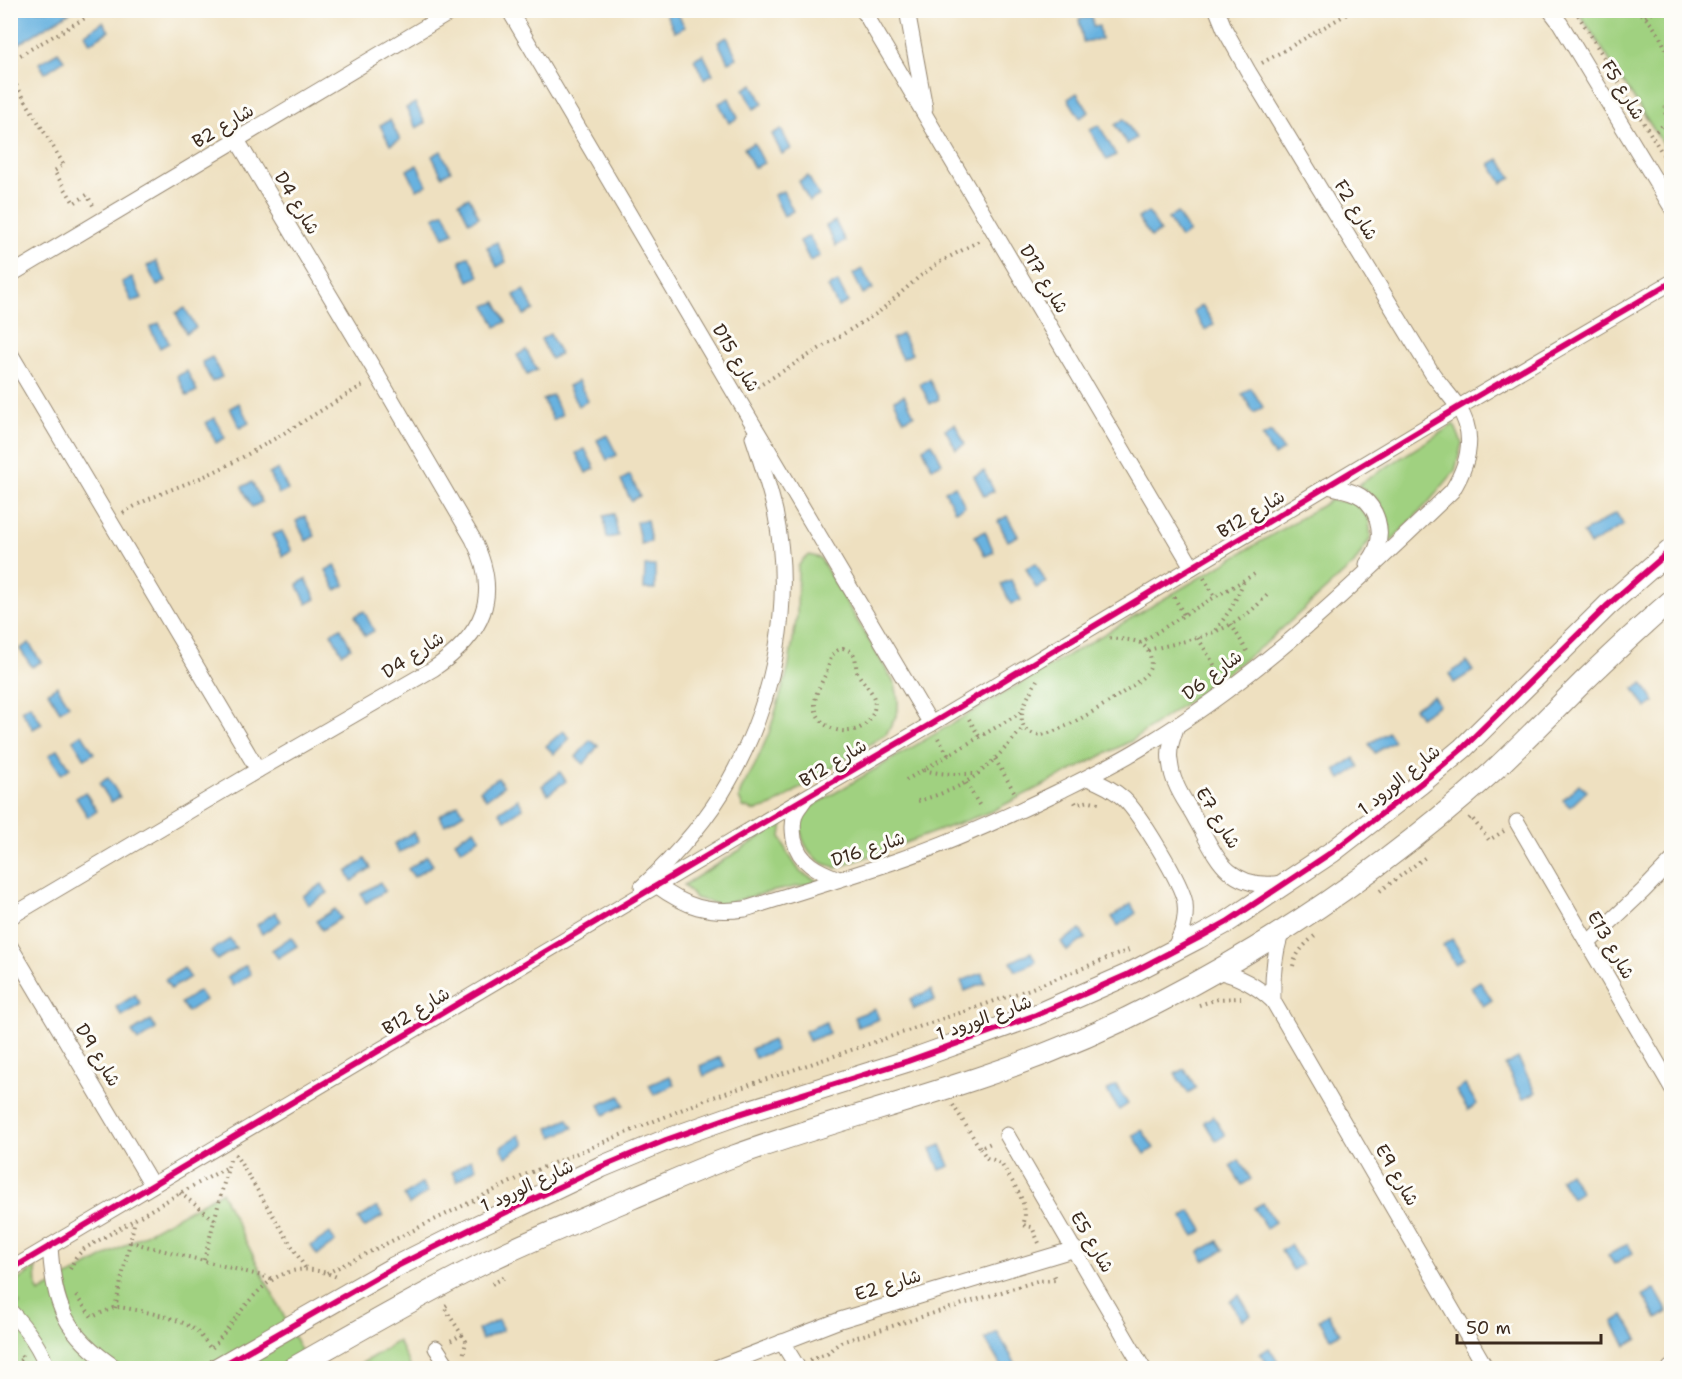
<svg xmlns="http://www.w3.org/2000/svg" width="1682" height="1379" font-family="'Shantell Sans','Playpen Sans Arabic',sans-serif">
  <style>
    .green { fill: #a0d180; stroke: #6e7e4f; stroke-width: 1.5 }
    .water { fill: #67b2e0; stroke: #516e7f; stroke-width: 1.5 }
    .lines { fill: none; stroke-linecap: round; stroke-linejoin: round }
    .street-casing { stroke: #94856f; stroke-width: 17 }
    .secondary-casing { stroke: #94856f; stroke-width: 23 }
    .path { stroke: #94856f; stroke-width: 4; stroke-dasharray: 1.5 4.5; stroke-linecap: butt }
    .street { stroke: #fff; stroke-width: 15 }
    .secondary { stroke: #fff; stroke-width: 21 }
    .cycleway-casing { stroke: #fdfcf7; stroke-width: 10 }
    .cycleway { stroke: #d6006c; stroke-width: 6 }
    .labels { text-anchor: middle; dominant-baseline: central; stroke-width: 6; stroke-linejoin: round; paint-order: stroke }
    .street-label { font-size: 18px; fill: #3b2a1e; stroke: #fdfcf7 }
  </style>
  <rect width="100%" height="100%" fill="#fdfcf7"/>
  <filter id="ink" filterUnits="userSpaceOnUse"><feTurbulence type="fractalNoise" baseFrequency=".0167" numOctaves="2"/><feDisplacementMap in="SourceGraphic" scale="12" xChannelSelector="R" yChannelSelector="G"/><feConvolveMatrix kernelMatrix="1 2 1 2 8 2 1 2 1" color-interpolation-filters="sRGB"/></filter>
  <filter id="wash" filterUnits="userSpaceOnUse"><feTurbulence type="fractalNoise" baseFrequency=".008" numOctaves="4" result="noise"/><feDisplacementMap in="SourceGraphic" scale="24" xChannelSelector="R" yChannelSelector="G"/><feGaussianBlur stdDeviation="1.35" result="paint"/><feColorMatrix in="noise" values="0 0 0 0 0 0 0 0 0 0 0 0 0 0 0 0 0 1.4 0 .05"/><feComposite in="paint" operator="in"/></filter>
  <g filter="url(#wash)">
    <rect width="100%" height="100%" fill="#eee0c0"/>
    <g class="green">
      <polygon points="1578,11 1671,11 1671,157"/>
      <polygon points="1454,424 1462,443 1455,471 1427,504 1387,545 1388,518 1378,500 1358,485"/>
      <path d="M 1331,500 L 1356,503 L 1369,519 L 1371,538 L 1354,564 L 1266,643 L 1200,693 L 1131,741 L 992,811 L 837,868 C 832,866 827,865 823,863 C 809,856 796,835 803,819 C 804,815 809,811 811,807 Z"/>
      <path d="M 810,555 L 820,558 L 895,684 C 901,708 899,714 886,734 L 772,806 L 755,811 L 743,807 L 739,798 L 741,790 L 755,765 L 769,733 L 788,670 L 797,615 L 798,567 L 803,559 Z"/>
      <polygon points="783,823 781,837 787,852 801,873 820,882 765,893 720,905 695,898 684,885"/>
      <polygon points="221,1192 310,1368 11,1368 10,1310 20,1304 11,1296 11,1285 36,1268 37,1289 39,1293"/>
      <polygon points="398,1341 411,1368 354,1368"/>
    </g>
    <g class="water">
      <polygon points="11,10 72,10 72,11 20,43 11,47"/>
      <polygon points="667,11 676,11 685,27 675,32 665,12"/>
      <polygon points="1092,17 1093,27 1099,26 1101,39 1083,42 1079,19"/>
      <polygon points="103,22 109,31 90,43 85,34"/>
      <polygon points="727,37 737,58 728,62 718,42"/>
      <polygon points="58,52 64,60 45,73 39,63"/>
      <polygon points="703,54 713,74 704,79 694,59"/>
      <polygon points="753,84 763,104 754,109 744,89"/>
      <polygon points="1077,93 1089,112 1080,118 1068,99"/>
      <polygon points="729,98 738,118 729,123 719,103"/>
      <polygon points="415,103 425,123 416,128 406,108"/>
      <polygon points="1124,119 1136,138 1127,144 1115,125"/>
      <polygon points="390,120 400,140 390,145 380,125"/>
      <polygon points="1099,125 1116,155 1107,160 1090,130"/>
      <polygon points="781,129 791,149 782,154 772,134"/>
      <polygon points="754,143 764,163 754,168 744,148"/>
      <polygon points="441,151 451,171 442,176 432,156"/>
      <polygon points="1499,159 1512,178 1502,183 1490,164"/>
      <polygon points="417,165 427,185 417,190 407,170"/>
      <polygon points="808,176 819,196 809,201 799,181"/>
      <polygon points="783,191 793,211 784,216 774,195"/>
      <polygon points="469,197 479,217 469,222 459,202"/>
      <polygon points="444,212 454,233 444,237 434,217"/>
      <polygon points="1148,212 1160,231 1151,237 1138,218"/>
      <polygon points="1177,213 1189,232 1180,238 1168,219"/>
      <polygon points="835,221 845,241 836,246 826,226"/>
      <polygon points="809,236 820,256 810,261 800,241"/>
      <polygon points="497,242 506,262 497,267 487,247"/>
      <polygon points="469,256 479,276 469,281 460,261"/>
      <polygon points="156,261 166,281 157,286 147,266"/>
      <polygon points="862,269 873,289 863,294 853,274"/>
      <polygon points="132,277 142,298 132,302 122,282"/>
      <polygon points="838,282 848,302 838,307 828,287"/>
      <polygon points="524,290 534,310 524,315 514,295"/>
      <polygon points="496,302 506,322 496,327 486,306"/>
      <polygon points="1202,305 1214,324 1205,330 1193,311"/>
      <polygon points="185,308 196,328 186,333 176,313"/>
      <polygon points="159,323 169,343 160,348 150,328"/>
      <polygon points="550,334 560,354 551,359 541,339"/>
      <polygon points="902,334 912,354 902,359 892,339"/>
      <polygon points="526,350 537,370 527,375 517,355"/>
      <polygon points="212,357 222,377 212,382 202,362"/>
      <polygon points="187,371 197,391 187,396 177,376"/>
      <polygon points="929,379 939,399 930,404 920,384"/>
      <polygon points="578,381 588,401 578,406 568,386"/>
      <polygon points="1251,388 1263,407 1254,413 1242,394"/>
      <polygon points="552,395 562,415 553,420 543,400"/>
      <polygon points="904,395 914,415 904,420 894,400"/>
      <polygon points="239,403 249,423 240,428 230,408"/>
      <polygon points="215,418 225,438 216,443 206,422"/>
      <polygon points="955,424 965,444 956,449 945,429"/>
      <polygon points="1271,432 1283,450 1274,456 1262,437"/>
      <polygon points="607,435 617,455 607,460 597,440"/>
      <polygon points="932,443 942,463 932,468 923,448"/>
      <polygon points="585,449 595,469 586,473 576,453"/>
      <polygon points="278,469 288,490 279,494 269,474"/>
      <polygon points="984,471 994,491 984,496 974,476"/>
      <polygon points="630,475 640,496 631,501 621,480"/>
      <polygon points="252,482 262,502 252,507 242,487"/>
      <polygon points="955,486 965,506 955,511 945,491"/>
      <polygon points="1616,513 1624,525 1590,545 1583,533"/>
      <polygon points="614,514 618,536 607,538 604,516"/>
      <polygon points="305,516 315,536 306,541 296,521"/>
      <polygon points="1007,516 1018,536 1008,541 998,521"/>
      <polygon points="647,520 651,542 641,544 636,522"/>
      <polygon points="282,531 292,551 283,556 272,535"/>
      <polygon points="985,531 994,552 985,556 975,536"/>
      <polygon points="1036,563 1046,583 1036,588 1026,568"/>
      <polygon points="335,565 345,585 336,590 326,570"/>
      <polygon points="645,566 655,566 655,589 644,589"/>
      <polygon points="306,579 316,599 307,604 297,584"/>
      <polygon points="1011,580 1021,600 1011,604 1001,584"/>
      <polygon points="364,611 374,631 365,636 355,616"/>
      <polygon points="341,628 351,648 342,653 331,633"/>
      <polygon points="29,643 41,662 32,667 20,649"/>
      <polygon points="1467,662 1473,671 1454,683 1449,674"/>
      <polygon points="1643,683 1655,702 1646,708 1634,689"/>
      <polygon points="57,686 69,705 60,711 48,692"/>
      <polygon points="1433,696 1439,705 1420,717 1414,708"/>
      <polygon points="30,705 42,724 33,729 21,710"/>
      <polygon points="563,731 570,738 554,754 546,746"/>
      <polygon points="1388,732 1394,741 1375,753 1369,744"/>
      <polygon points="82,734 94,753 85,759 73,740"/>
      <polygon points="590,740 598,746 584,764 576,757"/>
      <polygon points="58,749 70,768 61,774 49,755"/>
      <polygon points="1354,758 1359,767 1341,779 1335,770"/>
      <polygon points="560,772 566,781 548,794 542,786"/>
      <polygon points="108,778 120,797 111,802 99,783"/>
      <polygon points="498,778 504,786 486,799 480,790"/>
      <polygon points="1579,784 1587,791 1570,807 1563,800"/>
      <polygon points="85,792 97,811 88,817 76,798"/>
      <polygon points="518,799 523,808 505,820 499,812"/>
      <polygon points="458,804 464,813 445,825 439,816"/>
      <polygon points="474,829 480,838 461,850 455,841"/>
      <polygon points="413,832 419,841 399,853 394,844"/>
      <polygon points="427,856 433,865 414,877 408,869"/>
      <polygon points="365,859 371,868 352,881 347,872"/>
      <polygon points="380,882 385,891 366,903 361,894"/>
      <polygon points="322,884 328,893 308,905 303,896"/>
      <polygon points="1131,904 1136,913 1118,926 1112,917"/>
      <polygon points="335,909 341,918 322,930 316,921"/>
      <polygon points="275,912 281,921 262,934 257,925"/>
      <polygon points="1080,930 1086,938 1067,951 1061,942"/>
      <polygon points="291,937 297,946 278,958 272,950"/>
      <polygon points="230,939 236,948 217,960 211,951"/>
      <polygon points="1452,939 1464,958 1455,964 1443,945"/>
      <polygon points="1031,952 1036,962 1016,971 1011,962"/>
      <polygon points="246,965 251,974 233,986 227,977"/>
      <polygon points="184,968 190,977 171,989 165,980"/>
      <polygon points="982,973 985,983 965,991 961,981"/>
      <polygon points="1480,981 1492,1000 1483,1006 1471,987"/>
      <polygon points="931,990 935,1000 914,1009 910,999"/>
      <polygon points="199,991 205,1000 187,1012 181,1003"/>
      <polygon points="135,995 141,1004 122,1016 116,1007"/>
      <polygon points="875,1009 879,1019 858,1027 854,1017"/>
      <polygon points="151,1020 156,1029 138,1041 132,1032"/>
      <polygon points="826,1022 829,1033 809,1041 805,1031"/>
      <polygon points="772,1040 776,1050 755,1058 751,1049"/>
      <polygon points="720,1057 725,1066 704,1076 700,1066"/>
      <polygon points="1518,1058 1536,1092 1523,1099 1505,1065"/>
      <polygon points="1185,1069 1196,1088 1188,1093 1175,1074"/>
      <polygon points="670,1076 674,1085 654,1095 649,1085"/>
      <polygon points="1116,1085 1128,1104 1119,1110 1107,1091"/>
      <polygon points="1465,1085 1477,1104 1468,1110 1456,1091"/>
      <polygon points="620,1096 624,1105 604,1115 599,1105"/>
      <polygon points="1213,1116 1225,1135 1216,1141 1204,1122"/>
      <polygon points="568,1119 573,1128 553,1137 548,1128"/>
      <polygon points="1142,1130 1154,1148 1145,1154 1133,1135"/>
      <polygon points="519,1135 525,1144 506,1157 501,1147"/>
      <polygon points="941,1145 950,1166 940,1170 931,1149"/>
      <polygon points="471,1159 476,1168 457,1181 452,1172"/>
      <polygon points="1239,1160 1251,1179 1242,1185 1230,1166"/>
      <polygon points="1569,1173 1581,1192 1572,1198 1560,1179"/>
      <polygon points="422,1183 428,1192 409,1205 404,1196"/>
      <polygon points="1263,1203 1275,1222 1266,1228 1254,1208"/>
      <polygon points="377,1207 383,1216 364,1228 358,1219"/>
      <polygon points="1191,1211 1203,1230 1194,1236 1182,1217"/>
      <polygon points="330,1233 335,1242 317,1255 311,1246"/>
      <polygon points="1218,1241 1224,1250 1204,1261 1199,1252"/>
      <polygon points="1628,1244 1633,1253 1614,1264 1608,1255"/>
      <polygon points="1290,1245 1302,1264 1293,1270 1281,1251"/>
      <polygon points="1655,1289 1668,1312 1657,1319 1643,1295"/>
      <polygon points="1239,1295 1251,1315 1242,1320 1230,1301"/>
      <polygon points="1328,1314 1340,1333 1331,1338 1319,1320"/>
      <polygon points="1624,1315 1638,1339 1626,1346 1613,1322"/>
      <polygon points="498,1320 503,1330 482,1340 478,1330"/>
      <polygon points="997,1332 1017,1366 1012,1368 1002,1368 985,1339"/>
      <polygon points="1269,1348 1281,1367 1279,1368 1270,1368 1260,1354"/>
    </g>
  </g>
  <g filter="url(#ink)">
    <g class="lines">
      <g class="street-casing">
        <g id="street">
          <polyline points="509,10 738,399 931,724"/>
          <polyline points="863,10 1192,567"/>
          <polyline points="907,10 925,108"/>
          <polyline points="1550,10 1560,23 1672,208"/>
          <polyline points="10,275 454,10"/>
          <polyline points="10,353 258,770"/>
          <path d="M 1327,486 C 1339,489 1353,490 1363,498 C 1377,509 1383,531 1377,547 C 1375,553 1371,559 1367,564"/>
          <path d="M 1177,725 C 1173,737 1168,749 1170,761 C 1171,769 1172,777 1176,784 C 1181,797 1190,808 1196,820 C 1206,837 1215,859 1229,871 C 1244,884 1264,886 1282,883"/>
          <path d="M 1087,778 C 1101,783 1113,789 1124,799 C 1139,813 1182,883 1185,903 C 1187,922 1181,937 1172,952"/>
          <path d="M 805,799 C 802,804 796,810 795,815 C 792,823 793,831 794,839 C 799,863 818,871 839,879"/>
          <polyline points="1517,822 1672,1088"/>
          <path d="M 656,885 C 686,907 708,914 745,909 C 795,893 846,878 896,861 C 952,842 1005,818 1058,792 C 1088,777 1117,763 1146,745 C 1260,677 1357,582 1452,491 C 1468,465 1477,435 1458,407 C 1450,395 1440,385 1432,373 L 1248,71 L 1225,30 L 1217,10"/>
          <path d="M 642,887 C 675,856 707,821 729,781 C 775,700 794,603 775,511 C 769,486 761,461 753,437"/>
          <path d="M 10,917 L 258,770 L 433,669 C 483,635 502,596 473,539 L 378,376 L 237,140"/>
          <polyline points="1588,943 1643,891 1672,861"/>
          <polyline points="10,946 152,1185"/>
          <path d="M 1217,971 C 1239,976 1256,985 1273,1001 L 1486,1368"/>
          <path d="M 1273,1001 C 1272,977 1274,956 1281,933"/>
          <polyline points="1007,1135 1143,1368"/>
          <path d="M 50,1246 C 54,1307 65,1334 116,1368"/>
          <polyline points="10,1270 740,836 931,724 1459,407 1672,282"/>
          <path d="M 10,1311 C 26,1328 40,1346 47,1368"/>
          <polyline points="782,1342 798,1368"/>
          <polyline points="436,1348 449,1368"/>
          <polyline points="716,1368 840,1320 1075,1249"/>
          <polyline points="1670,1368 1672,1368"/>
        </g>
      </g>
      <g class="secondary-casing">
        <g id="secondary">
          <polyline points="218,1368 393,1268 473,1228 601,1167 666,1140 742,1113 908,1061 1036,1015 1127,975 1198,938 1227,922 1332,852 1420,784 1463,748 1608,605 1672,549"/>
          <path d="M 293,1368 C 358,1331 423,1293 490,1260 C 536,1238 583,1219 630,1199 C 664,1185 698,1169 734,1156 C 814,1127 897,1105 978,1078 C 1042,1057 1104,1031 1163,1000 C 1282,938 1392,862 1492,772 C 1523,743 1553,712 1583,682 C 1612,654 1642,626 1672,600"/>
        </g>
      </g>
      <g class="path">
        <polyline points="1575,10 1672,169"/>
        <path d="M 1637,10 C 1658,26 1674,57 1671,84 C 1669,100 1659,113 1672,128"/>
        <polyline points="1645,16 1661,10"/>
        <polyline points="10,61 99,10"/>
        <polyline points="1262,63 1354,10"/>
        <polyline points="10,75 64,165 54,171 74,203 87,195 94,207"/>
        <polyline points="1656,131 1667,122"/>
        <polyline points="752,390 879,312 919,277 940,262 981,240"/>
        <path d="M 123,513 C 153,494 187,485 218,470 C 268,445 317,412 365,384"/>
        <polyline points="1204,578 1215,597"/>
        <polyline points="1174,597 1184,615"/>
        <polyline points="1231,624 1247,651"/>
        <polyline points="1216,630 1232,607 1245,579"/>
        <polyline points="1198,638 1219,673"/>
        <polyline points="1140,643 1184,615 1258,572"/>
        <path d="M 843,648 C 847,650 852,651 854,655 C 857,661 855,668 858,674 C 865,686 878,694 874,710 C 866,742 816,736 815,704 C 815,692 822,683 826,673 C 831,662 829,652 843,648 Z"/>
        <path d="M 1148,650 C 1184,641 1224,635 1253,609 C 1259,604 1264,598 1270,592"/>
        <path d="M 1037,680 C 1031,692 1016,713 1024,727 C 1027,731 1034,735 1040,735 C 1061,734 1133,689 1147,673 C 1155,663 1150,647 1138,642 C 1129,639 1116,639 1106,638"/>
        <polyline points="969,719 980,738"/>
        <polyline points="938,738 949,756"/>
        <polyline points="995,759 1015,793"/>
        <path d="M 924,770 C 941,775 958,774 976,774"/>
        <polyline points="906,780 1022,712"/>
        <polyline points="966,783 981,808"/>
        <path d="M 918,801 C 934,796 952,791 966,782 C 989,768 1007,746 1024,727"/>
        <polyline points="1075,802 1076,804 1090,801 1099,803"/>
        <polyline points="1469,819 1471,817 1489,840 1504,831"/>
        <polyline points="1380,891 1427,856"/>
        <path d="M 1293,966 C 1296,952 1306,943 1317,934"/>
        <polyline points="1199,1005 1218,999 1241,998"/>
        <polyline points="953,1105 980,1148 993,1142"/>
        <path d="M 980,1148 L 987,1158 L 997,1161 L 1002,1165 C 1012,1182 1031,1205 1023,1225 L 1032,1227 L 1039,1243"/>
        <polyline points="235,1154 306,1269"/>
        <polyline points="180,1193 215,1220"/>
        <polyline points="130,1242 274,1279"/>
        <polyline points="204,1260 231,1156"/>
        <polyline points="70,1269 76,1257 84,1249 180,1193 228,1167"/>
        <polyline points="327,1273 527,1174 705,1100 1027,990 1129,950"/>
        <polyline points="492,1284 507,1276"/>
        <path d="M 76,1296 L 92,1317 L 113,1308 L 119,1307 C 137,1310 178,1317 192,1328 C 200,1333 205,1341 211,1349 C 247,1308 273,1247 339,1278"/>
        <polyline points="447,1305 444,1307 462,1335 450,1341"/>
        <polyline points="115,1308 135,1220"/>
        <polyline points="462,1335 466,1341 463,1357"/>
        <polyline points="810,1360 827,1354 833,1348 841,1342 1037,1281 1056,1280 1052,1272"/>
        <polyline points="10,1368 23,1358 21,1355"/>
      </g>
      <use href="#street" class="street"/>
      <use href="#secondary" class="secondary"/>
      <g class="cycleway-casing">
        <g id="cycleway">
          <polyline points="10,1270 740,836 931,724 1459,407 1672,282"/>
          <polyline points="218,1368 393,1268 473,1228 601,1167 666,1140 742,1113 908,1061 1036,1015 1127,975 1198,938 1227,922 1332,852 1420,784 1463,748 1608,605 1672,549"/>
        </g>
      </g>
      <use href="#cycleway" class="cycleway"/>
    </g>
  </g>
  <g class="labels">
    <g class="street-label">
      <text transform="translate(1623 90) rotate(59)">F5 شارع</text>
      <text transform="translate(223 126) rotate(-31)">B2 شارع</text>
      <text transform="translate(297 203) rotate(59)">D4 شارع</text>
      <text transform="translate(1356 210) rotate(59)">F2 شارع</text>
      <text transform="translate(1044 279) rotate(59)">D17 شارع</text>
      <text transform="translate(736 358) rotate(60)">D15 شارع</text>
      <text transform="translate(1251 514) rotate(-31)">B12 شارع</text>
      <text transform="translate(413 655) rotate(-33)">D4 شارع</text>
      <text transform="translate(1212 675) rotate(-37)">D6 شارع</text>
      <text transform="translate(833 763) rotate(-31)">B12 شارع</text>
      <text transform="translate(1399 780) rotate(-39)">شارع الورود 1</text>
      <text transform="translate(1218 818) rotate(59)">E7 شارع</text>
      <text transform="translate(868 849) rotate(-18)">D16 شارع</text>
      <text transform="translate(1611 945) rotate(60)">E13 شارع</text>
      <text transform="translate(416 1011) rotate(-31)">B12 شارع</text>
      <text transform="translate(984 1018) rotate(-20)">شارع الورود 1</text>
      <text transform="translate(98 1055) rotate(59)">D9 شارع</text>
      <text transform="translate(1397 1175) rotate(60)">E9 شارع</text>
      <text transform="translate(527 1186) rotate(-25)">شارع الورود 1</text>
      <text transform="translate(1092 1242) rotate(60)">E5 شارع</text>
      <text transform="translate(888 1285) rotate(-17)">E2 شارع</text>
    </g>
  </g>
  <rect width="1682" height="1379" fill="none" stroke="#fdfcf7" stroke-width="36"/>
  <path d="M1457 1334v9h144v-9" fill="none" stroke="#3b2a1e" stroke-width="3"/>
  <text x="1466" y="1334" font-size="18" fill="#3b2a1e" stroke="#fdfcf7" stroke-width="4.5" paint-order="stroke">50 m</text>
</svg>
